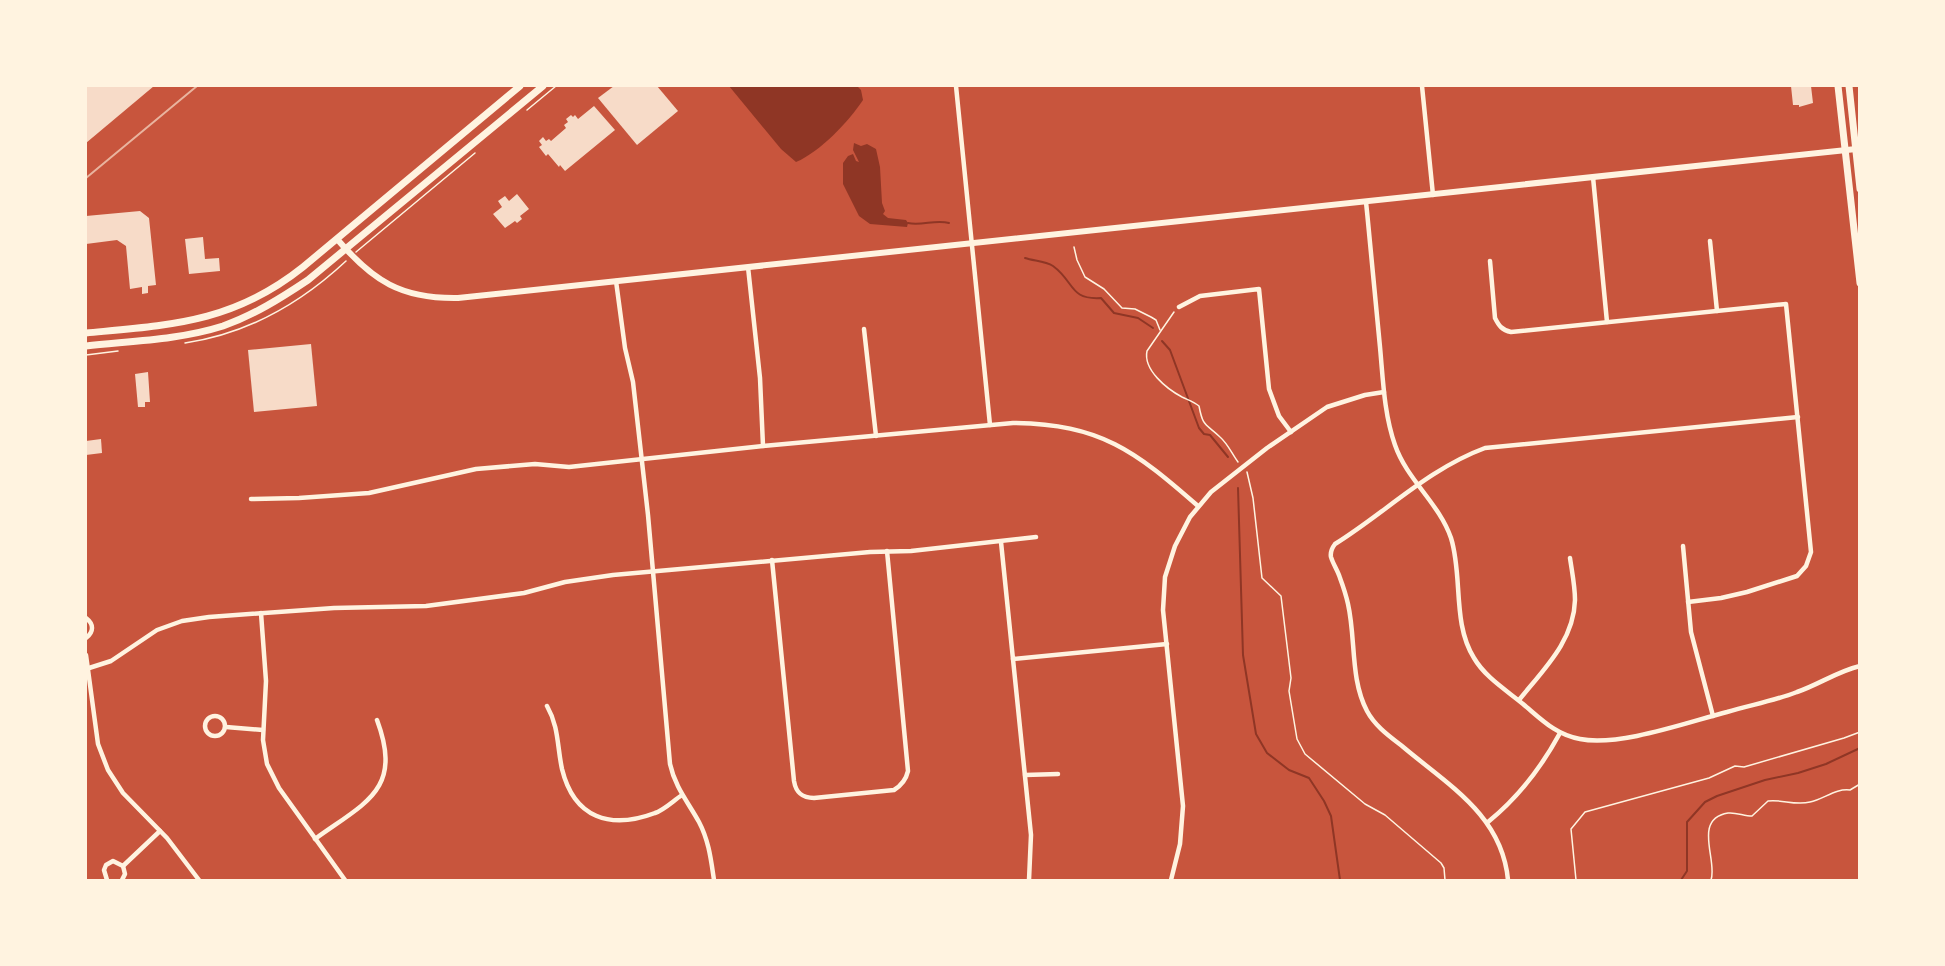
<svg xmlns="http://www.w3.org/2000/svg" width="1945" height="966" font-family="'PT Sans',sans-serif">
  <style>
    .water { fill: #8f3625 }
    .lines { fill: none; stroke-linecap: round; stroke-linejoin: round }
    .stream { stroke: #8f3625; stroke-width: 2 }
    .building { fill: #f7dbc8 }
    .path { stroke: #fff3e0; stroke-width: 1.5 }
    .minor { stroke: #fff3e0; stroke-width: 4.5 }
    .tertiary { stroke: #fff3e0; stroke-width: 6 }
    .secondary { stroke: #fff3e0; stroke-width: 7 }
    .rail { stroke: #e9b49f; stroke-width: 2 }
  </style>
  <rect width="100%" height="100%" fill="#c8553d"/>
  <g class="water">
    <path d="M 729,86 L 857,86 L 861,90 L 863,100 C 849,121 820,152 796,162 L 781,149 Z"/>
    <polygon points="854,143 861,146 867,144 876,149 880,167 882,203 885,211 883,214 888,218 906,220 908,223 907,227 870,224 859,216 843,184 843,163 848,156 853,154 856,161 859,162 853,150"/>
  </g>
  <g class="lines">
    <g class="stream">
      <path d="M 908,223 C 922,226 936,219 949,223"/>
      <path d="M 1025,258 C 1034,261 1045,261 1053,266 C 1075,282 1069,300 1101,298 L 1114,313 L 1138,318 L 1153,328"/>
      <polyline points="1162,341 1170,350 1199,428 1204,434 1210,435 1228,457"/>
      <polyline points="1238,488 1243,655 1256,734 1267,753 1289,770 1309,778 1324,801 1331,816 1340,880"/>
      <polyline points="1681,880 1687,871 1687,822 1705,802 1717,796 1765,780 1798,773 1826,764 1860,748"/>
    </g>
  </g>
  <g class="building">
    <polygon points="86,86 154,86 86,143"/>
    <polygon points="614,86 657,86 678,111 637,145 598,98"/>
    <polygon points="1791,86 1811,86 1813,103 1799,107 1799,105 1793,105"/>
    <polygon points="594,106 615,130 565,171 560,165 559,167 548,154 546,156 539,147 542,145 539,141 543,137 546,141 549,139 551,141 566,128 564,125 568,122 566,119 571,115 573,117 575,115 578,119"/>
    <polygon points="517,194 529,209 520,216 522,219 517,223 515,221 505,228 493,214 502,207 498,201 505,196 509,201"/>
    <polygon points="140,211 149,218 156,285 148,286 148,293 142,294 142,287 130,289 126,246 117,240 86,244 86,216"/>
    <polygon points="203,237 205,259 219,258 220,271 189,274 185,239"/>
    <polygon points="311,344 317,406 254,412 248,350"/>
    <polygon points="148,372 150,402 145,402 145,407 138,407 135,374"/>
    <polygon points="101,439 102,453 86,455 86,441"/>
  </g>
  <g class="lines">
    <g class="path">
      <polyline points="527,110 556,86"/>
      <polyline points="1074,247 1077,260 1085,277 1104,289 1122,308 1135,309 1151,317 1156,320 1160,330"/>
      <polyline points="356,252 475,153"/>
      <path d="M 1174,312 L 1147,351 C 1143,370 1167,389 1182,397 C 1188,400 1194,402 1199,406 C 1203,427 1205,423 1220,437 C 1228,444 1232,454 1238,462"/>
      <path d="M 185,343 C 246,334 301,303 346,261"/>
      <polyline points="86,355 118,351"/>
      <polyline points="1247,472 1253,498 1262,578 1281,596 1291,678 1289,691 1297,739 1305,754 1365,804 1385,815 1441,863 1444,868 1445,880"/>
      <polyline points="1576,880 1571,829 1585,812 1709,778 1735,766 1744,767 1844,738 1860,732"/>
      <path d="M 1711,880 C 1718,861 1692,819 1728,813 C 1736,812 1744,816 1752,816 L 1768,801 C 1782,799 1795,806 1810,802 C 1824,799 1836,788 1850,790 L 1860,784"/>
    </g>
    <g class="minor">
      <polyline points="956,86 990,425"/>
      <polyline points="1422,86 1433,195"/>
      <polyline points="1593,177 1607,322"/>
      <path d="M 1366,202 C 1371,250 1375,298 1380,347 C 1383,379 1384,414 1395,445 C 1407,480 1439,503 1451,538 C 1463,576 1452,623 1474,658 C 1485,677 1506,690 1523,704 C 1541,719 1556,735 1580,739 C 1619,747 1688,722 1727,712 C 1750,705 1774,701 1797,692 C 1818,685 1838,671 1860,666"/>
      <polyline points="1710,241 1717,311"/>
      <path d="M 1490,261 L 1495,318 C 1499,326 1502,330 1511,332 L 1786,304 L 1811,552 L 1806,566 L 1797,576 L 1747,592 L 1721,598 L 1688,602"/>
      <polyline points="748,267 760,378 763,446"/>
      <path d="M 616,281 L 625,348 L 633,382 L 648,515 L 670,764 C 675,787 688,802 699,822 C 709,841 711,860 714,880"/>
      <polyline points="1179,307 1200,296 1259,289 1269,389 1279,416 1291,432"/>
      <polyline points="864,329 876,436"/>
      <path d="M 251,499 L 299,498 L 369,493 L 476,469 L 535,464 L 569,467 L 763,446 L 1013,423 C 1101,424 1135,451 1198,506"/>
      <polyline points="1001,542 1031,835 1029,880"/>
      <polyline points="1683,546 1691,632 1713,716"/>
      <path d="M 772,560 L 794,781 C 796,793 802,798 814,798 L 894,790 C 902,785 906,780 908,771 L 887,551"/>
      <polyline points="261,613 266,681 263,740 267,764 279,788 345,880"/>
      <path d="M 86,618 C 94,624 94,632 86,638"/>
      <polyline points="86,655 98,744 108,770 123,793 167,838 199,880"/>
      <polyline points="1013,659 1167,644"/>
      <polyline points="86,669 111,661 157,630 182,621 209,617 334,608 426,606 524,593 565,582 613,575 870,552 911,551 1036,537"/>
      <path d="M 1519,700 C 1543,670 1574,641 1575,600 C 1575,586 1572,572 1570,558"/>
      <path d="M 547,706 C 559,727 557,746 562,769 C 574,818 610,830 655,813 C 664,810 673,801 682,795"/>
      <circle cx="215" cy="726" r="10"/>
      <polyline points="226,727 263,730"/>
      <polyline points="1025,775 1058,774"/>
      <path d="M 1488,822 C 1519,797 1541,768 1560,733"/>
      <path d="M 315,839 C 366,802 403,790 377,720"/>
      <polyline points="123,866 160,831"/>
      <polyline points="107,880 104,870 106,865 113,861 123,866 125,874 122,880"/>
      <polyline points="1171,880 1180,844 1183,806 1163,610 1165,577 1175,546 1190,517 1211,492 1267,448 1327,407 1365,395 1384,392"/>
      <path d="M 1508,880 C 1502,815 1448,785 1402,746 C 1389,736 1375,726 1367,711 C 1350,679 1356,639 1348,604 C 1346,595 1343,586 1340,578 C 1338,571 1333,564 1331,557 C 1330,552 1332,548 1335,544 C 1385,513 1428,469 1485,448 L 1798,417"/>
    </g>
    <path class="tertiary" d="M 337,239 C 373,281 401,299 458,298 L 1856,149"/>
    <g class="secondary">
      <polyline points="1838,86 1860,283"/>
      <polyline points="1849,86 1860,189"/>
      <path d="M 86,333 C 170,325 233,323 303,267 L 520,86"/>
      <path d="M 86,346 C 131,341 179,340 223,326 C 254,315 281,298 308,280 L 543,86"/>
    </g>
    <polyline class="rail" points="86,178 197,86"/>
  </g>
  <rect width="1945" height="966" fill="none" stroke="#fff3e0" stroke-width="174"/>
</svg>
